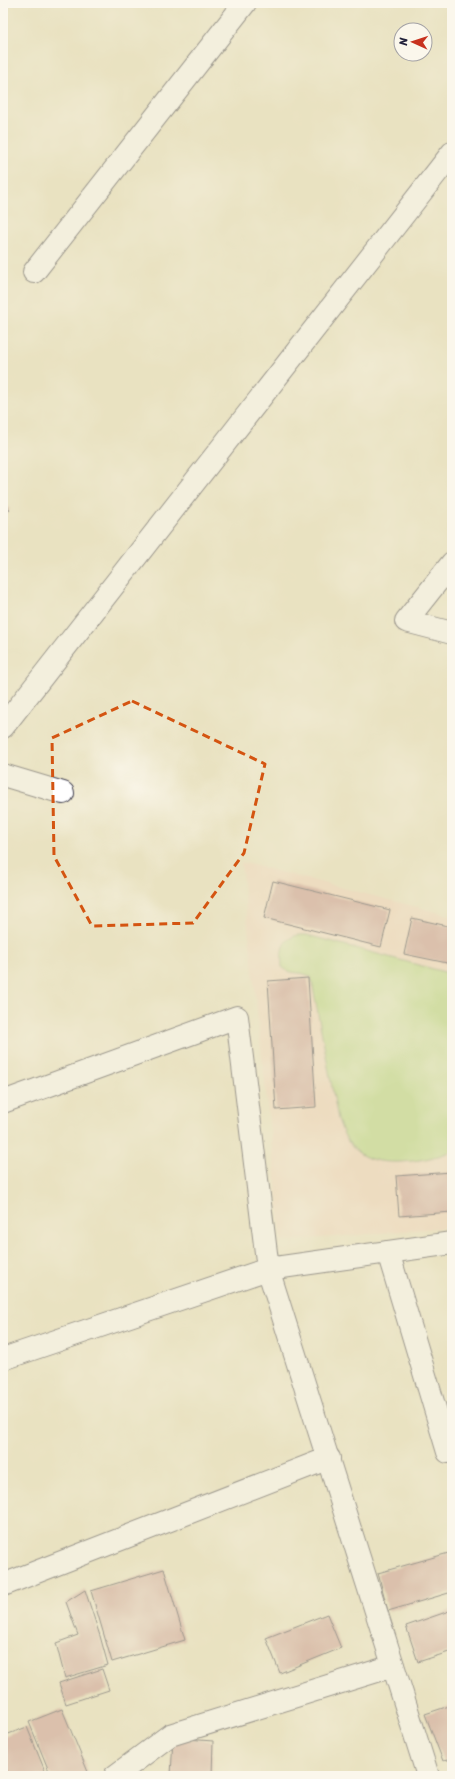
<svg xmlns="http://www.w3.org/2000/svg" width="455" height="1779" font-family="Sriracha,sans-serif">
  <style>
    .built { fill: #f2d4be }
    .green { fill: #b5d880; stroke: #6c7d5e }
    .building { fill: #c99792 }
    .lines { fill: none; stroke-linecap: round; stroke-linejoin: round }
    .minor-casing { stroke: #403f4f; stroke-width: 24 }
    .minor { stroke: #fff; stroke-width: 22 }
    .marked { fill: none; stroke: #d45411; stroke-width: 3; stroke-dasharray: 8 5; stroke-linejoin: round }
  </style>
  <rect width="100%" height="100%" fill="#fbf7ec"/>
  <filter id="ink" filterUnits="userSpaceOnUse"><feTurbulence type="fractalNoise" baseFrequency=".025" numOctaves="2"/><feDisplacementMap in="SourceGraphic" scale="8" xChannelSelector="R" yChannelSelector="G"/><feConvolveMatrix kernelMatrix="1 2 1 2 8 2 1 2 1" color-interpolation-filters="sRGB"/></filter>
  <filter id="wash" filterUnits="userSpaceOnUse"><feTurbulence type="fractalNoise" baseFrequency=".012" numOctaves="4" result="noise"/><feDisplacementMap in="SourceGraphic" scale="16" xChannelSelector="R" yChannelSelector="G"/><feGaussianBlur stdDeviation="0.9" result="paint"/><feColorMatrix in="noise" values="0 0 0 0 0 0 0 0 0 0 0 0 0 0 0 0 0 1.4 0 .05"/><feComposite in="paint" operator="in"/></filter>
  <g filter="url(#wash)">
    <rect width="100%" height="100%" fill="#e9e2c1"/>
    <polygon class="built" points="241,862 452,916 452,1227 282,1241"/>
    <path class="green" d="M 298,935 L 307,935 L 452,974 L 452,1151 C 430,1161 379,1169 359,1153 C 347,1144 343,1133 338,1119 L 311,977 C 300,970 292,976 282,967 C 281,951 280,940 298,935 Z"/>
    <g id="blocks">
      <g class="building">
        <polygon points="3,504 10,509 3,518"/>
        <polygon points="273,881 390,910 381,947 264,918"/>
        <polygon points="412,918 452,927 452,964 404,954"/>
        <polygon points="308,978 316,1107 276,1110 268,981"/>
        <polygon points="452,1172 452,1212 399,1216 396,1176"/>
        <polygon points="452,1552 452,1592 388,1611 378,1573"/>
        <polygon points="164,1569 185,1640 112,1662 91,1591"/>
        <polygon points="85,1590 100,1636 108,1665 65,1678 56,1643 78,1635 66,1602"/>
        <polygon points="452,1610 452,1651 418,1662 406,1626"/>
        <polygon points="327,1614 341,1648 280,1673 266,1638"/>
        <polygon points="102,1669 109,1690 66,1704 59,1683"/>
        <polygon points="452,1705 452,1759 443,1761 425,1714"/>
        <polygon points="62,1709 88,1772 83,1776 51,1776 29,1722"/>
        <polygon points="27,1727 47,1776 9,1776 3,1760 3,1736"/>
        <polygon points="173,1738 213,1741 212,1776 171,1776"/>
      </g>
    </g>
  </g>
  <g filter="url(#ink)">
    <use href="#blocks" fill-opacity="0" stroke="#403f4f" stroke-width="1"/>
    <g class="lines">
      <g class="minor-casing">
        <g id="minor">
          <polyline points="34,272 245,3"/>
          <polyline points="452,563 406,621 452,633"/>
          <polyline points="3,727 452,153"/>
          <polyline points="3,775 63,793"/>
          <polyline points="3,1102 237,1017 268,1269 428,1776"/>
          <polyline points="388,1252 448,1452"/>
          <polyline points="3,1359 268,1269 452,1243"/>
          <polyline points="3,1585 329,1458"/>
          <polyline points="115,1776 170,1735 393,1666"/>
        </g>
      </g>
      <use href="#minor" class="minor"/>
    </g>
  </g>
  <path d="M0 0H455V1779H0ZM 132,701 L 265,764 L 244,853 L 193,923 L 92,926 L 54,856 L 52,738 Z" fill="#e9e2c1" fill-opacity=".55" fill-rule="evenodd"/>
  <path class="marked" d="M 132,701 L 265,764 L 244,853 L 193,923 L 92,926 L 54,856 L 52,738 Z"/>
  <rect width="455" height="1779" fill="none" stroke="#fbf7ec" stroke-width="16"/>
  <g transform="translate(413 42) rotate(273)"><circle r="19" fill="#fbf7ec" stroke="#a4a2a5"/>
  <path d="M0-3L7 15L0 10L-7 15Z" fill="#c8321e"/>
  <text y="-6" font-size="11" font-weight="bold" text-anchor="middle" fill="#22223b">N</text>
  </g>
</svg>
